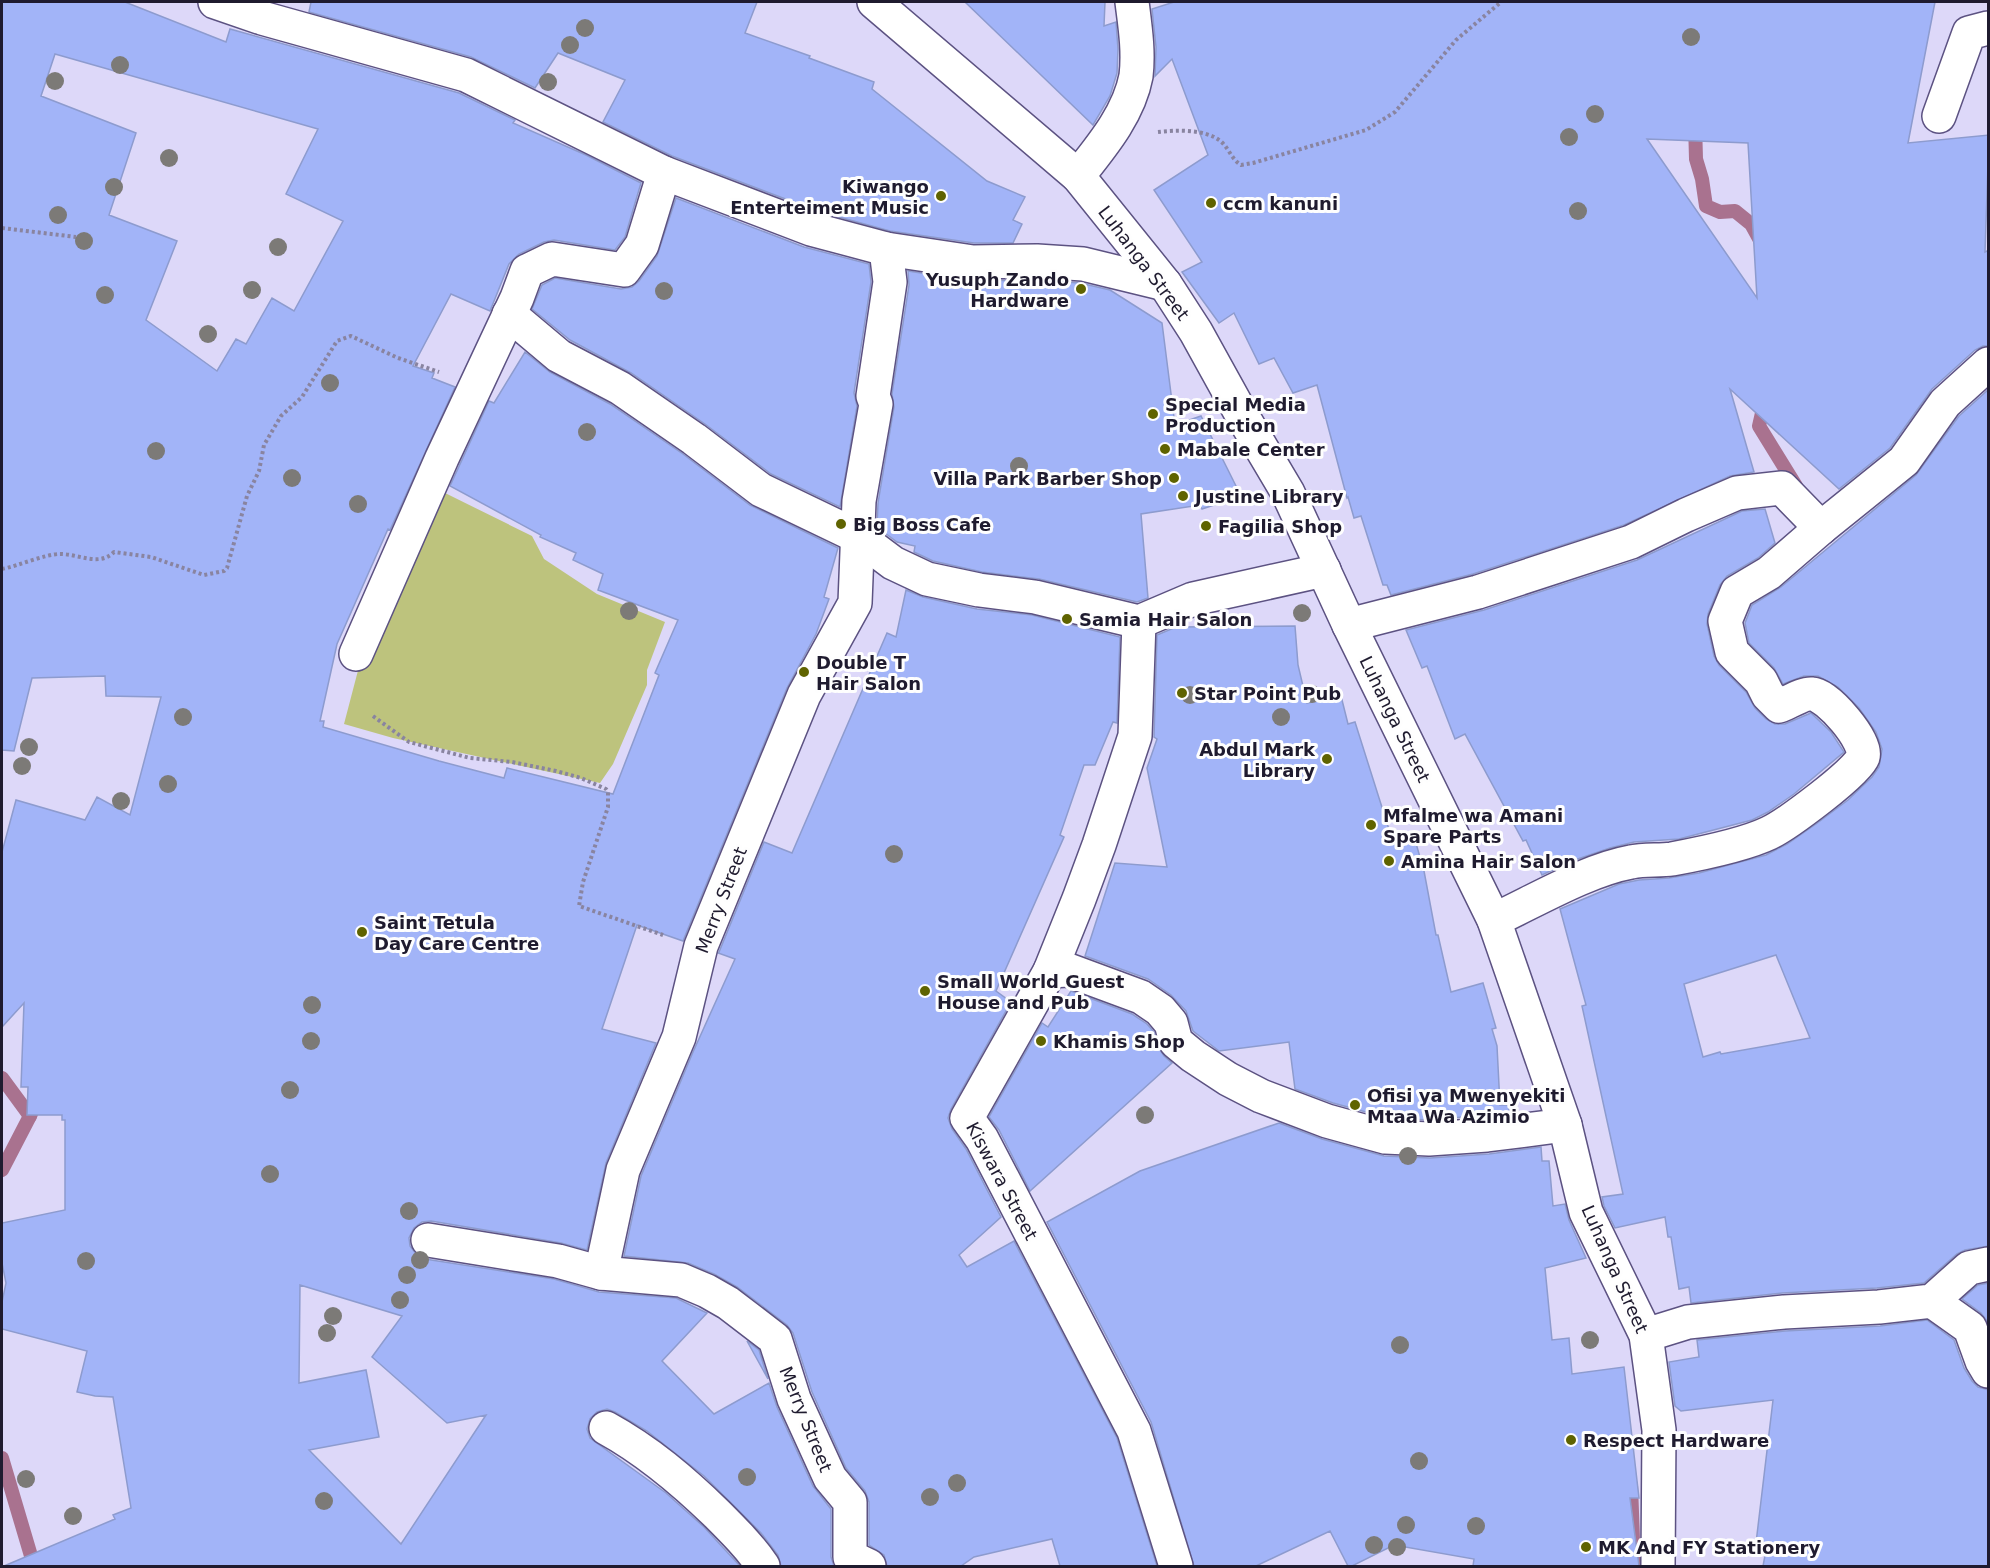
<svg xmlns="http://www.w3.org/2000/svg" width="1990" height="1568" font-family="'DejaVu Sans',sans-serif">
  <style>
    .green { fill: #bdc37d }
    .lines { fill: none; stroke-linecap: round; stroke-linejoin: round }
    .stream { stroke: #a9728f; stroke-width: 14 }
    .building { fill: #a2b4f8; stroke: #8d9bce; stroke-width: 1.5; fill-rule: evenodd }
    .minor-casing { stroke: #5c5282; stroke-width: 36 }
    .tertiary-casing { stroke: #5c5282; stroke-width: 36 }
    .path { stroke: #8984a0; stroke-width: 4; stroke-dasharray: 3 3; stroke-linecap: butt }
    .minor { stroke: #fff; stroke-width: 33 }
    .tertiary { stroke: #fff; stroke-width: 33 }
    .tree { fill: #7c7a77 }
    .poi-dot { fill: #5f6300; stroke: #fefefe; stroke-width: 2 }
    .labels { text-anchor: middle; dominant-baseline: central; stroke-width: 6; stroke-linejoin: round; paint-order: stroke }
    .poi-label { font-size: 18px; font-weight: bold; fill: #1f1b2f; stroke: #fefefe; text-anchor: start }
    .street-label { font-size: 18px; fill: #1f1b2f; stroke: #fefefe }
  </style>
  <rect width="100%" height="100%" fill="#ddd8f9"/>
  <polygon class="green" points="439,490 532,536 544,559 597,594 665,622 647,670 647,685 613,764 600,783 393,738 344,724 372,617"/>
  <g class="lines">
    <g class="stream">
      <polyline points="1695,123 1696,159 1702,179 1706,206 1720,212 1735,211 1751,224 1762,244"/>
      <polyline points="1765,400 1759,426 1796,486"/>
      <polyline points="2,1078 30,1116"/>
      <polyline points="2,1170 30,1116 37,1099"/>
      <polyline points="2,1458 34,1566"/>
      <polyline points="1631,1485 1634,1566"/>
    </g>
  </g>
  <g class="building">
    <path d="M 2,2 L 125,2 L 226,42 L 230,29 L 459,93 L 515,120 L 513,123 L 586,155 L 641,183 L 625,237 L 615,250 L 554,240 L 544,242 L 519,254 L 509,264 L 490,311 L 451,294 L 413,366 L 434,373 L 432,378 L 455,387 L 390,530 L 388,529 L 337,644 L 320,721 L 324,721 L 323,727 L 439,761 L 504,778 L 507,768 L 613,794 L 659,675 L 655,673 L 678,620 L 598,590 L 603,574 L 573,560 L 576,553 L 540,537 L 541,535 L 450,486 L 489,401 L 494,403 L 525,352 L 550,372 L 610,404 L 683,454 L 750,505 L 838,548 L 824,597 L 829,599 L 816,634 L 787,688 L 683,941 L 637,925 L 602,1029 L 656,1043 L 606,1163 L 587,1250 L 561,1243 L 431,1221 L 422,1222 L 414,1228 L 409,1238 L 410,1246 L 416,1254 L 425,1259 L 554,1279 L 599,1292 L 676,1298 L 707,1313 L 662,1361 L 714,1414 L 769,1383 L 777,1407 L 813,1486 L 831,1509 L 831,1557 L 834,1566 L 781,1566 L 778,1555 L 761,1533 L 704,1476 L 647,1431 L 615,1412 L 607,1409 L 597,1412 L 590,1419 L 587,1429 L 590,1438 L 666,1493 L 704,1527 L 740,1566 L 4,1566 L 115,1519 L 113,1515 L 131,1508 L 113,1397 L 95,1396 L 77,1392 L 87,1351 L 2,1329 L 2,1302 L 6,1283 L 2,1263 L 2,1223 L 65,1210 L 65,1120 L 62,1120 L 62,1115 L 27,1115 L 28,1087 L 21,1087 L 24,1003 L 2,1027 L 2,852 L 16,800 L 85,820 L 97,797 L 130,815 L 161,697 L 106,696 L 105,676 L 32,678 L 14,751 L 2,750 ZM 55,54 L 318,129 L 286,194 L 343,221 L 294,311 L 272,298 L 246,344 L 236,339 L 217,371 L 146,320 L 177,241 L 109,215 L 136,133 L 41,96 ZM 300,1285 L 402,1316 L 372,1357 L 447,1423 L 486,1415 L 401,1544 L 309,1450 L 379,1437 L 366,1370 L 299,1383 Z"/>
    <polygon points="311,2 757,2 745,33 810,56 809,58 874,82 872,89 987,181 1025,197 1013,220 1022,224 1013,243 974,243 890,231 817,211 672,156 603,122 625,80 558,53 535,88 471,57 309,12"/>
    <polygon points="965,2 1105,2 1104,26 1116,22 1118,49 1117,73 1110,96 1093,125"/>
    <path d="M 1174,2 L 1935,2 L 1908,143 L 1989,135 L 1985,252 L 1989,250 L 1989,346 L 1983,346 L 1975,350 L 1932,389 L 1890,448 L 1839,489 L 1730,389 L 1754,472 L 1730,476 L 1624,525 L 1473,574 L 1391,595 L 1387,585 L 1383,585 L 1361,516 L 1354,518 L 1348,497 L 1347,498 L 1317,385 L 1293,393 L 1274,358 L 1259,364 L 1234,313 L 1219,323 L 1182,272 L 1202,262 L 1154,190 L 1208,155 L 1172,59 L 1155,76 L 1156,47 L 1152,9 ZM 1647,139 L 1748,143 L 1757,298 Z"/>
    <polygon points="676,198 804,247 869,264 871,282 854,393 857,406 840,507 771,474 705,424 631,373 570,340 532,309 542,285 555,278 621,289 632,287 639,281 657,256"/>
    <polygon points="908,271 973,281 1037,280 1080,283 1110,290 1162,323 1175,425 1201,416 1241,496 1202,509 1200,505 1141,514 1148,598 1137,602 1039,579 982,572 933,561 914,552 915,546 897,542 877,527 878,503 894,407 892,394 909,285"/>
    <path d="M 1989,389 L 1989,1246 L 1965,1250 L 1957,1254 L 1924,1283 L 1877,1288 L 1782,1293 L 1691,1303 L 1689,1287 L 1679,1289 L 1671,1237 L 1668,1237 L 1665,1217 L 1615,1228 L 1604,1206 L 1602,1197 L 1623,1194 L 1582,1006 L 1586,1005 L 1560,909 L 1619,884 L 1639,880 L 1669,878 L 1699,873 L 1766,855 L 1787,844 L 1816,824 L 1848,800 L 1872,777 L 1879,767 L 1882,749 L 1876,732 L 1859,708 L 1838,687 L 1818,676 L 1804,676 L 1783,684 L 1774,668 L 1749,643 L 1745,623 L 1752,605 L 1781,587 L 1916,475 L 1959,416 ZM 1776,955 L 1810,1038 L 1721,1054 L 1720,1052 L 1703,1057 L 1684,984 Z"/>
    <polygon points="1765,509 1775,543 1758,558 1727,576 1720,585 1708,614 1707,624 1714,656 1719,665 1746,692 1755,708 1766,719 1775,724 1785,724 1811,713 1831,732 1844,752 1794,794 1768,812 1752,820 1679,839 1634,842 1610,848 1572,861 1542,875 1526,840 1523,841 1465,734 1455,739 1427,666 1422,668 1406,630 1484,610 1637,560 1742,511"/>
    <polygon points="906,590 923,597 977,609 1032,615 1120,637 1117,723 1113,722 1095,765 1084,765 1060,835 1064,837 996,991 1011,1002 951,1109 948,1118 952,1129 966,1149 1001,1217 959,1255 967,1267 1014,1241 1117,1438 1157,1566 1060,1566 1052,1539 974,1557 961,1566 887,1566 884,1555 869,1545 869,1502 865,1491 846,1468 812,1392 793,1333 787,1325 737,1287 714,1274 688,1263 624,1256 641,1176 693,1052 735,959 718,953 719,952 764,842 792,853 887,633 896,637"/>
    <polygon points="1295,626 1298,665 1307,703 1341,696 1348,724 1355,722 1392,839 1413,833 1424,871 1436,935 1438,935 1451,992 1483,983 1496,1028 1492,1029 1497,1046 1500,1105 1509,1105 1509,1113 1429,1120 1388,1118 1333,1103 1295,1089 1289,1042 1219,1051 1193,1031 1186,1011 1171,995 1148,979 1085,956 1115,863 1167,867 1147,768 1157,739 1154,737 1157,635 1176,627"/>
    <polygon points="1071,991 1132,1014 1147,1024 1154,1032 1158,1047 1164,1056 1172,1063 1030,1191 999,1130 989,1117 1042,1023 1048,1027"/>
    <polygon points="1279,1123 1322,1139 1384,1156 1430,1158 1489,1154 1541,1147 1542,1161 1549,1161 1553,1206 1565,1204 1569,1220 1586,1258 1545,1268 1552,1340 1569,1338 1572,1374 1624,1367 1639,1498 1630,1498 1639,1566 1473,1566 1474,1559 1394,1545 1352,1566 1348,1566 1330,1531 1256,1566 1194,1566 1151,1422 1047,1222 1140,1171"/>
    <polygon points="1989,1283 1989,1324 1981,1313 1962,1299 1978,1285"/>
    <polygon points="1927,1320 1954,1340 1964,1368 1972,1381 1978,1387 1989,1390 1989,1566 1763,1566 1767,1545 1756,1543 1773,1400 1681,1411 1675,1406 1669,1362 1699,1357 1697,1340 1785,1331 1880,1326"/>
    <polygon points="747,1341 759,1350 768,1379"/>
  </g>
  <g class="lines">
    <g class="minor-casing">
      <g id="minor">
        <polyline points="215,2 262,18 466,75 664,173 811,229 886,249 973,262 1037,261 1083,264 1165,284"/>
        <polyline points="1939,116 1969,33 1988,28"/>
        <path d="M 1078,176 C 1101,147 1129,114 1136,76 C 1139,51 1135,26 1132,2"/>
        <polyline points="509,314 559,356 620,388 694,439 761,490 857,536 893,563 927,579 979,590 1035,597 1139,622 1193,599 1324,570"/>
        <polyline points="1139,622 1135,736 1099,845 1079,899 1050,971 967,1118 982,1139 1134,1431 1176,1566"/>
        <polyline points="1349,625 1478,592 1631,542 1686,515 1737,493 1782,488 1821,528"/>
        <polyline points="356,654 442,458 517,298 527,271 552,259 624,270 642,245 664,173"/>
        <path d="M 1494,920 C 1535,901 1587,870 1631,862 C 1645,859 1659,861 1672,859 C 1699,854 1744,845 1769,833 C 1786,825 1858,772 1863,757 C 1868,742 1828,695 1812,694 C 1803,693 1788,703 1779,706 L 1768,695 L 1761,681 L 1732,652 L 1725,621 L 1737,592 L 1769,573 L 1821,528 L 1904,461 L 1945,403 L 1988,364"/>
        <polyline points="1050,971 1068,970 1141,997 1160,1010 1171,1023 1176,1042 1193,1056 1228,1079 1261,1096 1327,1121 1385,1137 1429,1139 1487,1135 1565,1125"/>
        <polyline points="428,1240 558,1261 601,1273 681,1280 707,1291 728,1303 775,1339 794,1399 830,1478 850,1502 850,1557 869,1566"/>
        <polyline points="601,1273 623,1170 679,1037 701,946 804,695 855,603 859,501 876,404 873,396 890,282 886,249"/>
        <polyline points="1932,1301 1970,1328 1982,1361 1988,1371"/>
        <polyline points="1646,1335 1688,1322 1784,1312 1879,1307 1932,1301 1969,1268 1988,1264"/>
        <path d="M 606,1428 C 648,1451 683,1481 717,1514 C 734,1531 750,1547 763,1566"/>
      </g>
    </g>
    <g class="tertiary-casing">
      <polyline id="tertiary" points="874,2 1078,176 1165,284 1196,332 1243,417 1288,493 1349,625 1494,920 1565,1125 1586,1212 1646,1335 1659,1430 1658,1566"/>
    </g>
    <g class="path">
      <path d="M 1158,132 C 1175,130 1204,129 1219,140 C 1228,146 1231,159 1241,165 L 1253,163 L 1366,130 L 1395,112 L 1456,40 L 1501,2"/>
      <polyline points="2,228 76,237"/>
      <path d="M 2,569 C 18,566 45,554 60,554 C 79,554 99,567 114,552 L 151,557 L 204,575 L 224,571 L 227,568 L 247,496 L 259,471 L 264,445 L 281,416 L 302,397 L 337,341 L 351,336 L 398,358 L 439,372"/>
      <polyline points="373,716 409,742 470,758 512,762 556,771 581,778 606,789 608,792 608,807 583,882 579,906 663,935"/>
    </g>
    <use href="#minor" class="minor"/>
    <use href="#tertiary" class="tertiary"/>
  </g>
  <g class="tree">
    <circle cx="585" cy="28" r="9"/>
    <circle cx="1691" cy="37" r="9"/>
    <circle cx="570" cy="45" r="9"/>
    <circle cx="120" cy="65" r="9"/>
    <circle cx="55" cy="81" r="9"/>
    <circle cx="548" cy="82" r="9"/>
    <circle cx="1595" cy="114" r="9"/>
    <circle cx="1569" cy="137" r="9"/>
    <circle cx="169" cy="158" r="9"/>
    <circle cx="114" cy="187" r="9"/>
    <circle cx="1578" cy="211" r="9"/>
    <circle cx="58" cy="215" r="9"/>
    <circle cx="84" cy="241" r="9"/>
    <circle cx="278" cy="247" r="9"/>
    <circle cx="252" cy="290" r="9"/>
    <circle cx="664" cy="291" r="9"/>
    <circle cx="105" cy="295" r="9"/>
    <circle cx="208" cy="334" r="9"/>
    <circle cx="330" cy="383" r="9"/>
    <circle cx="587" cy="432" r="9"/>
    <circle cx="156" cy="451" r="9"/>
    <circle cx="1019" cy="466" r="9"/>
    <circle cx="292" cy="478" r="9"/>
    <circle cx="358" cy="504" r="9"/>
    <circle cx="629" cy="611" r="9"/>
    <circle cx="1302" cy="613" r="9"/>
    <circle cx="1312" cy="694" r="9"/>
    <circle cx="1190" cy="695" r="9"/>
    <circle cx="183" cy="717" r="9"/>
    <circle cx="1281" cy="717" r="9"/>
    <circle cx="29" cy="747" r="9"/>
    <circle cx="22" cy="766" r="9"/>
    <circle cx="168" cy="784" r="9"/>
    <circle cx="121" cy="801" r="9"/>
    <circle cx="894" cy="854" r="9"/>
    <circle cx="312" cy="1005" r="9"/>
    <circle cx="311" cy="1041" r="9"/>
    <circle cx="290" cy="1090" r="9"/>
    <circle cx="1145" cy="1115" r="9"/>
    <circle cx="1408" cy="1156" r="9"/>
    <circle cx="270" cy="1174" r="9"/>
    <circle cx="409" cy="1211" r="9"/>
    <circle cx="420" cy="1260" r="9"/>
    <circle cx="86" cy="1261" r="9"/>
    <circle cx="407" cy="1275" r="9"/>
    <circle cx="400" cy="1300" r="9"/>
    <circle cx="333" cy="1316" r="9"/>
    <circle cx="327" cy="1333" r="9"/>
    <circle cx="1590" cy="1340" r="9"/>
    <circle cx="1400" cy="1345" r="9"/>
    <circle cx="1419" cy="1461" r="9"/>
    <circle cx="747" cy="1477" r="9"/>
    <circle cx="26" cy="1479" r="9"/>
    <circle cx="957" cy="1483" r="9"/>
    <circle cx="930" cy="1497" r="9"/>
    <circle cx="324" cy="1501" r="9"/>
    <circle cx="73" cy="1516" r="9"/>
    <circle cx="1406" cy="1525" r="9"/>
    <circle cx="1476" cy="1526" r="9"/>
    <circle cx="1374" cy="1545" r="9"/>
    <circle cx="1397" cy="1547" r="9"/>
  </g>
  <g class="poi-dot">
    <circle cx="941" cy="196" r="6"/>
    <circle cx="1211" cy="203" r="6"/>
    <circle cx="1081" cy="289" r="6"/>
    <circle cx="1153" cy="414" r="6"/>
    <circle cx="1165" cy="449" r="6"/>
    <circle cx="1174" cy="478" r="6"/>
    <circle cx="1183" cy="496" r="6"/>
    <circle cx="841" cy="524" r="6"/>
    <circle cx="1206" cy="526" r="6"/>
    <circle cx="1067" cy="619" r="6"/>
    <circle cx="804" cy="672" r="6"/>
    <circle cx="1182" cy="693" r="6"/>
    <circle cx="1327" cy="759" r="6"/>
    <circle cx="1371" cy="825" r="6"/>
    <circle cx="1389" cy="861" r="6"/>
    <circle cx="362" cy="932" r="6"/>
    <circle cx="925" cy="991" r="6"/>
    <circle cx="1041" cy="1041" r="6"/>
    <circle cx="1355" cy="1105" r="6"/>
    <circle cx="1571" cy="1440" r="6"/>
    <circle cx="1586" cy="1547" r="6"/>
  </g>
  <g class="labels">
    <g class="poi-label">
      <text x="929" y="186" text-anchor="end">Kiwango<tspan x="929" dy="21">Enterteiment Music</tspan></text>
      <text x="1223" y="203">ccm kanuni</text>
      <text x="1069" y="279" text-anchor="end">Yusuph Zando<tspan x="1069" dy="21">Hardware</tspan></text>
      <text x="1165" y="404">Special Media<tspan x="1165" dy="21">Production</tspan></text>
      <text x="1177" y="449">Mabale Center</text>
      <text x="1162" y="478" text-anchor="end">Villa Park Barber Shop</text>
      <text x="1195" y="496">Justine Library</text>
      <text x="853" y="524">Big Boss Cafe</text>
      <text x="1218" y="526">Fagilia Shop</text>
      <text x="1079" y="619">Samia Hair Salon</text>
      <text x="816" y="662">Double T<tspan x="816" dy="21">Hair Salon</tspan></text>
      <text x="1194" y="693">Star Point Pub</text>
      <text x="1315" y="749" text-anchor="end">Abdul Mark<tspan x="1315" dy="21">Library</tspan></text>
      <text x="1383" y="815">Mfalme wa Amani<tspan x="1383" dy="21">Spare Parts</tspan></text>
      <text x="1401" y="861">Amina Hair Salon</text>
      <text x="374" y="922">Saint Tetula<tspan x="374" dy="21">Day Care Centre</tspan></text>
      <text x="937" y="981">Small World Guest<tspan x="937" dy="21">House and Pub</tspan></text>
      <text x="1053" y="1041">Khamis Shop</text>
      <text x="1367" y="1095">Ofisi ya Mwenyekiti<tspan x="1367" dy="21">Mtaa Wa Azimio</tspan></text>
      <text x="1583" y="1440">Respect Hardware</text>
      <text x="1598" y="1547">MK And FY Stationery</text>
    </g>
    <g class="street-label">
      <text transform="translate(1144 263) rotate(53)">Luhanga Street</text>
      <text transform="translate(1395 719) rotate(64)">Luhanga Street</text>
      <text transform="translate(721 900) rotate(-69)">Merry Street</text>
      <text transform="translate(1002 1181) rotate(62)">Kiswara Street</text>
      <text transform="translate(1615 1269) rotate(66)">Luhanga Street</text>
      <text transform="translate(806 1419) rotate(68)">Merry Street</text>
    </g>
  </g>
  <rect width="1990" height="1568" fill="none" stroke="#1f1b2f" stroke-width="6"/>
</svg>
